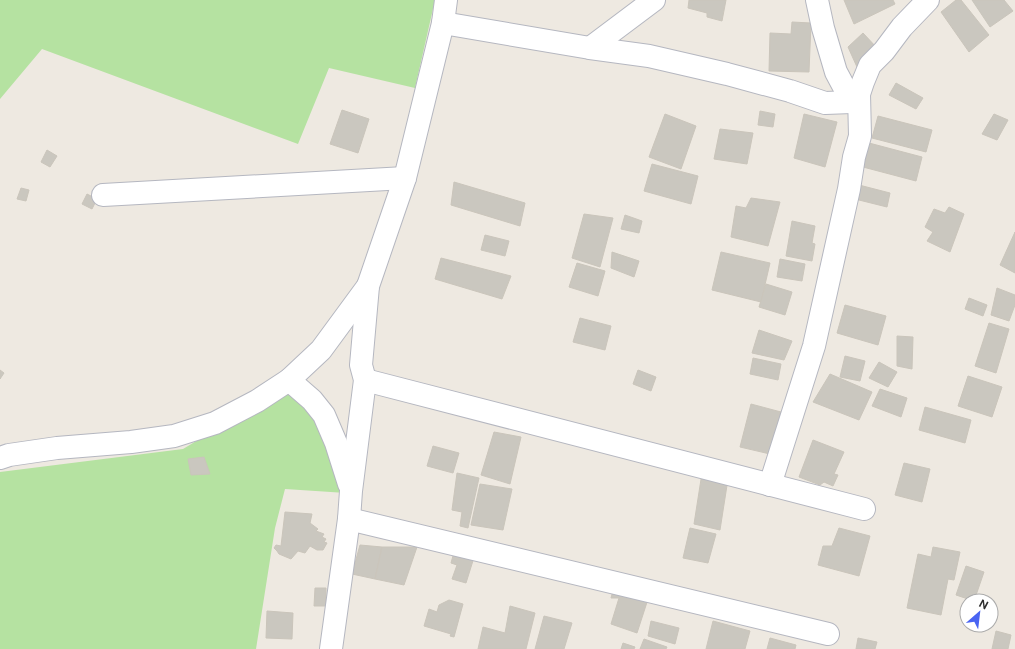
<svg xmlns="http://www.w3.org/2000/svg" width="1015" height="649" font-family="'Public Sans',sans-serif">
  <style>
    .green { fill: #b5e2a1 }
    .building { fill: #cac7bf; stroke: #cac5bb }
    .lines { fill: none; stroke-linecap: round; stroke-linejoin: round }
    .minor-casing { stroke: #b5b7c0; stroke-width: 24 }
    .minor { stroke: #fff; stroke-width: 22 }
  </style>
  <rect width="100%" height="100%" fill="#eee9e1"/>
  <g class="green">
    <polygon points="0,0 435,0 415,88 329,68 298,144 42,49 0,99"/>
    <polygon points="288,386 306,400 346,493 285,489 275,528 256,649 0,649 0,472 183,449"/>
  </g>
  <g class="building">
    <polygon points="689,0 726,0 722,21 707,17 707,13 688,8"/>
    <polygon points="844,0 893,0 895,4 854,24"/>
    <polygon points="956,0 961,0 989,35 969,52 941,12"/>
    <polygon points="972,0 1004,0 1013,11 990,27"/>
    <polygon points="792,22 811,23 809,72 769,71 770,33 791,34"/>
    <polygon points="863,33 877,48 857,67 848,47"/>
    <polygon points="896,83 923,98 916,109 889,95"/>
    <polygon points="342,110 369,119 358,153 330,144"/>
    <polygon points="760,111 775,114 773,127 758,125"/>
    <polygon points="665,114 696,126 681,169 649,157"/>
    <polygon points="804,114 837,122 825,167 794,158"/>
    <polygon points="994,114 1008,120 997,140 982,134"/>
    <polygon points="878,116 932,130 926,152 872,138"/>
    <polygon points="720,129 753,133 747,164 714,159"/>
    <polygon points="869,143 922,157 916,181 863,167"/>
    <polygon points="47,150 57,156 50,167 41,162"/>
    <polygon points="652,164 698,176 691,204 644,191"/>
    <polygon points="454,182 525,203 520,226 451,205"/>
    <polygon points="859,185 890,193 887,207 855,199"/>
    <polygon points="21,188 29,190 26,201 17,199"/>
    <polygon points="87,194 97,199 92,209 82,204"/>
    <polygon points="751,198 780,202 768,246 731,237 736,206 746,208"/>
    <polygon points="949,207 964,214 950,252 927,241 933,232 925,227 934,209 945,213"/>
    <polygon points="584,214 613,218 600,267 572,258"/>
    <polygon points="625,215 642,221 639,233 621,229"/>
    <polygon points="792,221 815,226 812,243 815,244 812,261 786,256"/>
    <polygon points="1015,232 1015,273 1000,265"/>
    <polygon points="485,235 509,241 505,256 481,250"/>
    <polygon points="612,252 639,261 634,277 611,268"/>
    <polygon points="721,252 770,263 761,302 712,290"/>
    <polygon points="441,258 511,276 502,299 435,279"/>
    <polygon points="780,259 805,264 802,281 777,277"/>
    <polygon points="577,263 605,271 598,296 569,287"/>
    <polygon points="766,284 792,292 785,315 759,307"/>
    <polygon points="997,288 1015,295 1015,305 1009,321 991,315"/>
    <polygon points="969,298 987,305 983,316 965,309"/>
    <polygon points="845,305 886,316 878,345 837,333"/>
    <polygon points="580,318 611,326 605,350 573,342"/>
    <polygon points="989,323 1009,329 996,373 975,366"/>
    <polygon points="759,330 792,341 784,360 752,353"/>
    <polygon points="897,336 913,337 912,369 897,366"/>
    <polygon points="845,356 865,361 860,381 840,377"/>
    <polygon points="753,358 781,364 778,380 750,374"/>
    <polygon points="879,362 897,372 888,387 869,378"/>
    <polygon points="0,370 4,373 0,379"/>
    <polygon points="638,370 656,377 651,391 633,384"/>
    <polygon points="830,374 872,392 859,420 813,402"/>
    <polygon points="968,376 1002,387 992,417 958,406"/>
    <polygon points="880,389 907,398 901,417 872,406"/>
    <polygon points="751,404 781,412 770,454 740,447"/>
    <polygon points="925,407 971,420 965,443 919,430"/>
    <polygon points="494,432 521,437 510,484 481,475"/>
    <polygon points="813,440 844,452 834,474 838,475 833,486 824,482 820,485 799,477"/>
    <polygon points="433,446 459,453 453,473 427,466"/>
    <polygon points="204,457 210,474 191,475 188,459"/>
    <polygon points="904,463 930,469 922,502 895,495"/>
    <polygon points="457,473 479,478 468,528 460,526 462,512 452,510"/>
    <polygon points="702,473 728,479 720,530 694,524"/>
    <polygon points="480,484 512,489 503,530 471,525"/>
    <polygon points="285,512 312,514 310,523 318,529 316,531 324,534 322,537 326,539 324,542 327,543 323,550 317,550 310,546 305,553 298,551 291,559 279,554 277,551 274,548 276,545 281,546"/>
    <polygon points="690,528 716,534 708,563 683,558"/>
    <polygon points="839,528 870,536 859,576 818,565 823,546 832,546"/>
    <polygon points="360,545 382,547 375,579 352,574"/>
    <polygon points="456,545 476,551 466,583 452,579 457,565 451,563"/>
    <polygon points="382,547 417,547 404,585 375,579"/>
    <polygon points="933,547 960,552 954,580 948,579 941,615 907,608 918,554 931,557"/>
    <polygon points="966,566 984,572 974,601 956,595"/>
    <polygon points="614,587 649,596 637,633 611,624 619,598 611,598"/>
    <polygon points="315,588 326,588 326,606 314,606"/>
    <polygon points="449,600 463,604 454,637 450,636 451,634 424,626 429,609 437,612 439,605"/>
    <polygon points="510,606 535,613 526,649 478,649 483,627 505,633"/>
    <polygon points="267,611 293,613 292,639 266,638"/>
    <polygon points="544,616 572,623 564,649 535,649"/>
    <polygon points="651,621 679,628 675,644 648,636"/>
    <polygon points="713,621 750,631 745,649 706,649"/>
    <polygon points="996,631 1011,635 1008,649 992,649"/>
    <polygon points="770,638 796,645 795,649 767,649"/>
    <polygon points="858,638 877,642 875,649 856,649"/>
    <polygon points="644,639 667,647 666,649 640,649"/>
    <polygon points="623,643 635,647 634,649 621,649"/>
  </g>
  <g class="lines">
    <g class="minor-casing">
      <g id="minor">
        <polyline points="817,0 823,28 836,72 852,102"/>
        <polyline points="443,23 590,48 649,56 727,74 790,91 825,103 852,102 859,94 863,82 870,65 884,51 902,27 928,0"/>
        <polyline points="590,48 654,0"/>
        <polyline points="103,195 405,178"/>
        <polyline points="289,380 312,400 324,415 336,443 349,484"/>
        <polyline points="365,380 864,509"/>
        <polyline points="0,458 9,455 57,448 131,442 174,436 215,423 257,401 289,380 321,350 368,286"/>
        <polyline points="770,485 814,346 849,189 854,157 860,136 859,94"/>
        <polyline points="349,519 828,634"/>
        <polyline points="331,649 349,519 351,491 365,380 361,365 368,286 405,178 443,23 446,0"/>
      </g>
    </g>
    <use href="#minor" class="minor"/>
  </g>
  <g transform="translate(979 613) rotate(28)"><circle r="19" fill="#ffffff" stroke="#ababab"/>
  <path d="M0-3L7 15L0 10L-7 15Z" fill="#4a64f2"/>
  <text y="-6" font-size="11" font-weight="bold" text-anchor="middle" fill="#2e2e2e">N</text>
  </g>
</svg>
